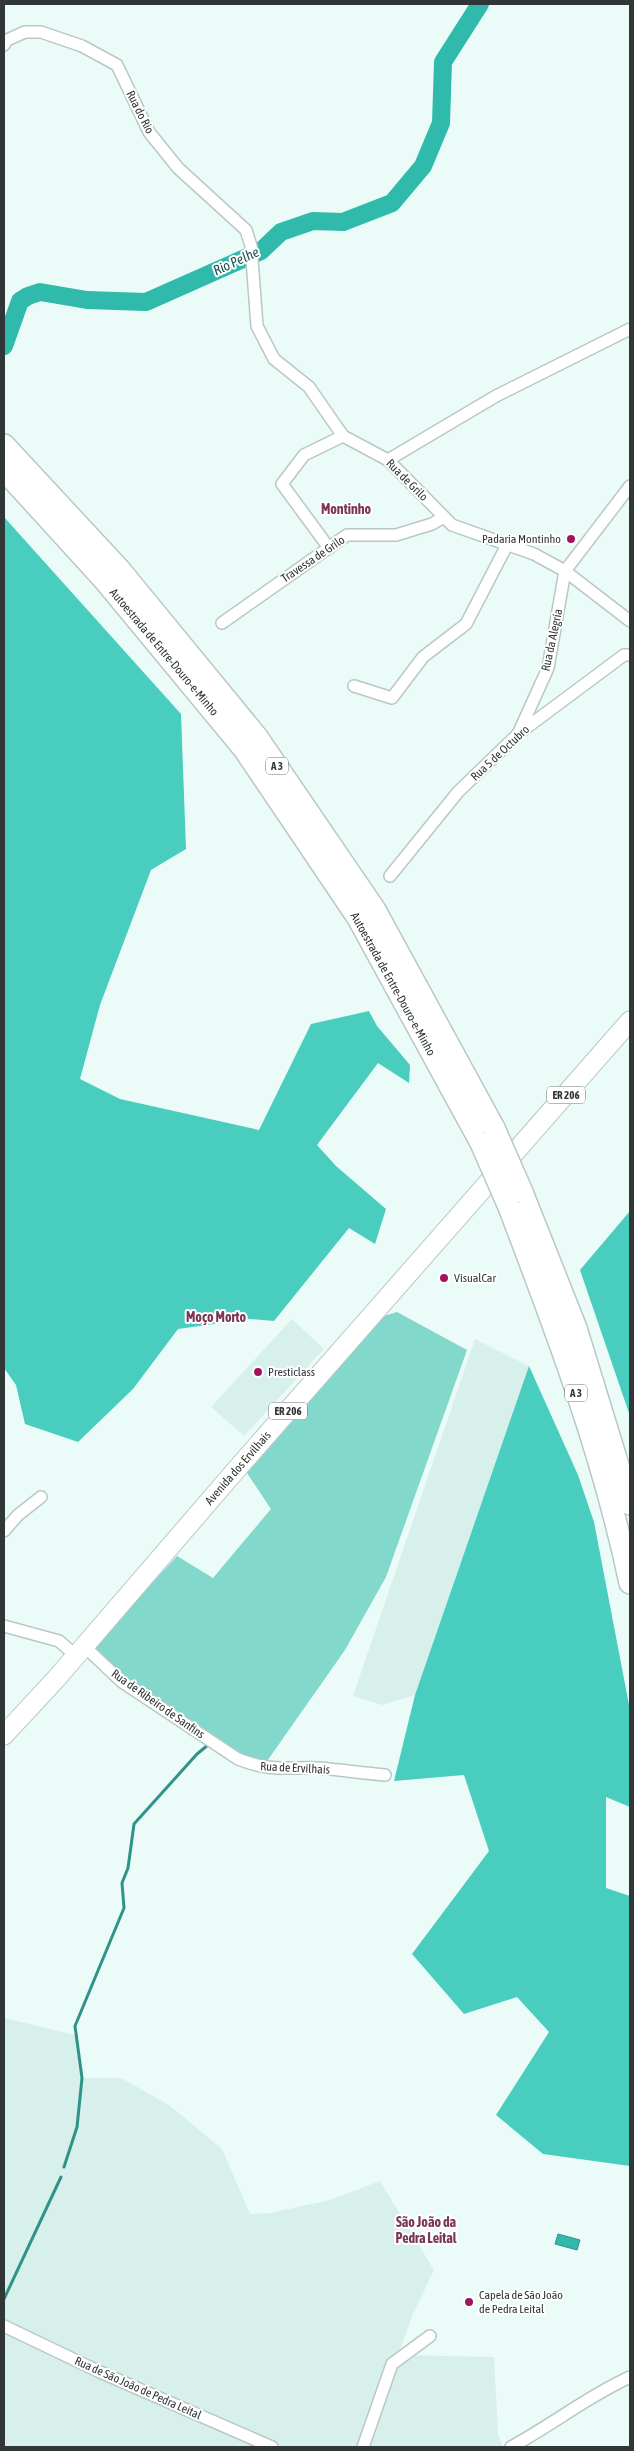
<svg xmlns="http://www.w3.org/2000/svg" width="634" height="2451" font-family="'Asap Condensed',sans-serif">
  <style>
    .built { fill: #d8f0ec }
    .green { fill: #81d8cb }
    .forest { fill: #49cdbe }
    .water { fill: #2fbaac; stroke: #309389 }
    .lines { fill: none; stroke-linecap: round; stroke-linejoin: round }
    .stream { stroke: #309389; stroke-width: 3 }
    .river { stroke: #2fbaac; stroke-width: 18 }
    .street-casing { stroke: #b9c8c6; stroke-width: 14 }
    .primary-casing { stroke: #b9c8c6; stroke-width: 21 }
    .highway-casing { stroke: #b9c8c6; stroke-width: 24 }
    .street { stroke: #fff; stroke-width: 11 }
    .primary { stroke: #fff; stroke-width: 19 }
    .highway { stroke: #fff; stroke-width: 21 }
    .highway-bridge-casing { stroke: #b9c8c6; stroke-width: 24; stroke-linecap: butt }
    .highway-bridge { stroke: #fff; stroke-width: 21 }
    .poi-dot { fill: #a0145f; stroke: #fff; stroke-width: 2 }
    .labels { text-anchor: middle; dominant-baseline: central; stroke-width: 4; stroke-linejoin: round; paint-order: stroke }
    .shield { fill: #fff; stroke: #6f7372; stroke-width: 1 }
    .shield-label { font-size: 11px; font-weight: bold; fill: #313736 }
    .street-label { font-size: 12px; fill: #313736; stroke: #fff }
    .poi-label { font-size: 12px; fill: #313736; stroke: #fff; text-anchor: start }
    .water-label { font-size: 14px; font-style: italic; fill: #19514a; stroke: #fff }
    .neighbourhood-label { font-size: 14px; font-weight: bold; fill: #7b3754; stroke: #fff }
  </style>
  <rect width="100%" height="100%" fill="#ebfbf8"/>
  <g class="built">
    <polygon points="292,1319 324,1349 244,1436 211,1407"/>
    <polygon points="475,1339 529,1366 415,1695 382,1705 353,1696"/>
    <polygon points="4,2018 75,2035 82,2078 121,2078 169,2105 222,2149 250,2214 270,2213 330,2200 380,2181 434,2270 413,2314 398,2355 494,2357 498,2434 503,2447 4,2447 4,2325 7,2322 4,2320"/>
  </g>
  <polygon class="green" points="397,1312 467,1350 386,1577 345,1650 265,1764 241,1758 122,1674 96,1653 94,1646 177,1556 213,1578 271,1509 247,1473 384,1316"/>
  <g class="forest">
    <polygon points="4,517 181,714 186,849 151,870 100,1005 80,1079 120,1099 259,1130 311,1024 369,1011 377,1026 410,1065 409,1083 378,1063 317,1145 336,1166 386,1209 375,1244 349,1228 274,1321 250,1319 178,1329 133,1389 78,1442 25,1424 16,1385 4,1368"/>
    <polygon points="630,1211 630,1416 580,1270"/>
    <polygon points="529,1366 578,1475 594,1522 630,1710 630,1807 606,1797 606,1888 630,1896 630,2166 543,2154 496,2115 549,2032 517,1997 464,2014 412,1954 489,1851 464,1775 394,1781 415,1695"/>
  </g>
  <polygon class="water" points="558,2234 580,2240 577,2250 555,2244"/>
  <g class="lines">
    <g class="stream">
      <polyline points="64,2167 77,2127 82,2078 75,2026 124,1908 122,1883 128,1868 134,1824 197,1754 208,1745"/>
      <polyline points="4,2299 61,2177"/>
    </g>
    <polyline class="river" points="4,346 20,301 28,296 40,292 87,300 146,302 261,251 281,232 313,221 343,222 392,203 423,166 441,123 443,62 480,4"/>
    <g class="street-casing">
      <g id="street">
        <polyline points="4,45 7,40 25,32 41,32 82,46 117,65 149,132 178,168 246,230 251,246 257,326 274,359 309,387 343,436 388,460 452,525 534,554 565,571 630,621"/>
        <polyline points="388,460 496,396 630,329"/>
        <polyline points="329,548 282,484 304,455 343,436"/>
        <polyline points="222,623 347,535 396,535 432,524 444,517"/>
        <polyline points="354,686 392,698 423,657 466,624 507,545"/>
        <polyline points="519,732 548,668 565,571 630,486"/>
        <polyline points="390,876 458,792 518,734 624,655 630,655"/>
        <polyline points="4,1531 18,1515 41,1497"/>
        <polyline points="4,1626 59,1641 75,1655"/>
        <path d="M 84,1646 L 122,1682 L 238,1759 C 272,1772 285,1767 319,1768 C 341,1770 363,1773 385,1775"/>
        <polyline points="4,2326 100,2372 272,2447"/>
        <polyline points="363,2447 392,2364 430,2336"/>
        <path d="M 511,2447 C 552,2425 588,2396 630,2377"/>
      </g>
    </g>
    <g class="primary-casing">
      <polyline id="primary" points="4,1735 56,1679 236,1470 630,1021"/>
    </g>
    <g class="highway-casing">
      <g id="highway">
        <polyline points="4,445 120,570 257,737 375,910 494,1128"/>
        <polyline points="4,470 106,582 244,749 358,918 481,1143"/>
        <polyline points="522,1192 576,1328 630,1504"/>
        <path d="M 509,1207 C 556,1330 603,1454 630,1583"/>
      </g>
    </g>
    <use href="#street" class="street"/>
    <use href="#primary" class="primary"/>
    <use href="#highway" class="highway"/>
    <g class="highway-bridge-casing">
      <g id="highway-bridge">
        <polyline points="494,1128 522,1192"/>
        <polyline points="481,1143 509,1207"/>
      </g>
    </g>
    <use href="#highway-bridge" class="highway-bridge"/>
  </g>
  <g class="poi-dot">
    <circle cx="571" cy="539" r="5"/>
    <circle cx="444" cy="1278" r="5"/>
    <circle cx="258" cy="1372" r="5"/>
    <circle cx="469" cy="2302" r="5"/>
  </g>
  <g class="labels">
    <g class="shield">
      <rect x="266" y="757.5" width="22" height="17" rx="4"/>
      <rect x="547" y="1086.5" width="38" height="17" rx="4"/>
      <rect x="565" y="1384.5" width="22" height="17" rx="4"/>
      <rect x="269" y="1402.5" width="38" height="17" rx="4"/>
    </g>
    <g class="shield-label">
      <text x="277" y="766">A 3</text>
      <text x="566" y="1095">ER 206</text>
      <text x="576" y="1393">A 3</text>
      <text x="288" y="1411">ER 206</text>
    </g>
    <g class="street-label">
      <text transform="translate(140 112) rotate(63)">Rua do Rio</text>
      <text transform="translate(407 480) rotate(45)">Rua de Grilo</text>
      <text transform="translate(313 559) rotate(-34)">Travessa de Grilo</text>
      <text transform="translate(552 640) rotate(-78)">Rua da Alegría</text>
      <text transform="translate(164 652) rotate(50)">Autoestrada de Entre-Douro-e-Minho</text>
      <text transform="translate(500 753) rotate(-43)">Rua 5 de Octubro</text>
      <text transform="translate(393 984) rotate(61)">Autoestrada de Entre-Douro-e-Minho</text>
      <text transform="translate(238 1468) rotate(-49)">Avenida dos Ervilhais</text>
      <text transform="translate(158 1704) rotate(35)">Rua de Ribeiro de Sanfins</text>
      <text transform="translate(295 1768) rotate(3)">Rua de Ervilhais</text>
      <text transform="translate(138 2388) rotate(24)">Rua de São João de Pedra Leital</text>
    </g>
    <g class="poi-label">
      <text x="561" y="539" text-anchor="end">Padaria Montinho</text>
      <text x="454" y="1278">VisualCar</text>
      <text x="268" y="1372">Presticlass</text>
      <text x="479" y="2295">Capela de São João<tspan x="479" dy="14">de Pedra Leital</tspan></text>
    </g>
    <g class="water-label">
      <text transform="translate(236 261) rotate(-25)">Rio Pelhe</text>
    </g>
    <g class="neighbourhood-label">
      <text x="346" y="509">Montinho</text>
      <text x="216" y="1317">Moço Morto</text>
      <text x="426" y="2222">São João da<tspan x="426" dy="16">Pedra Leital</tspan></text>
    </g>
  </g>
  <rect width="634" height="2451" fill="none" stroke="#313736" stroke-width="10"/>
</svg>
